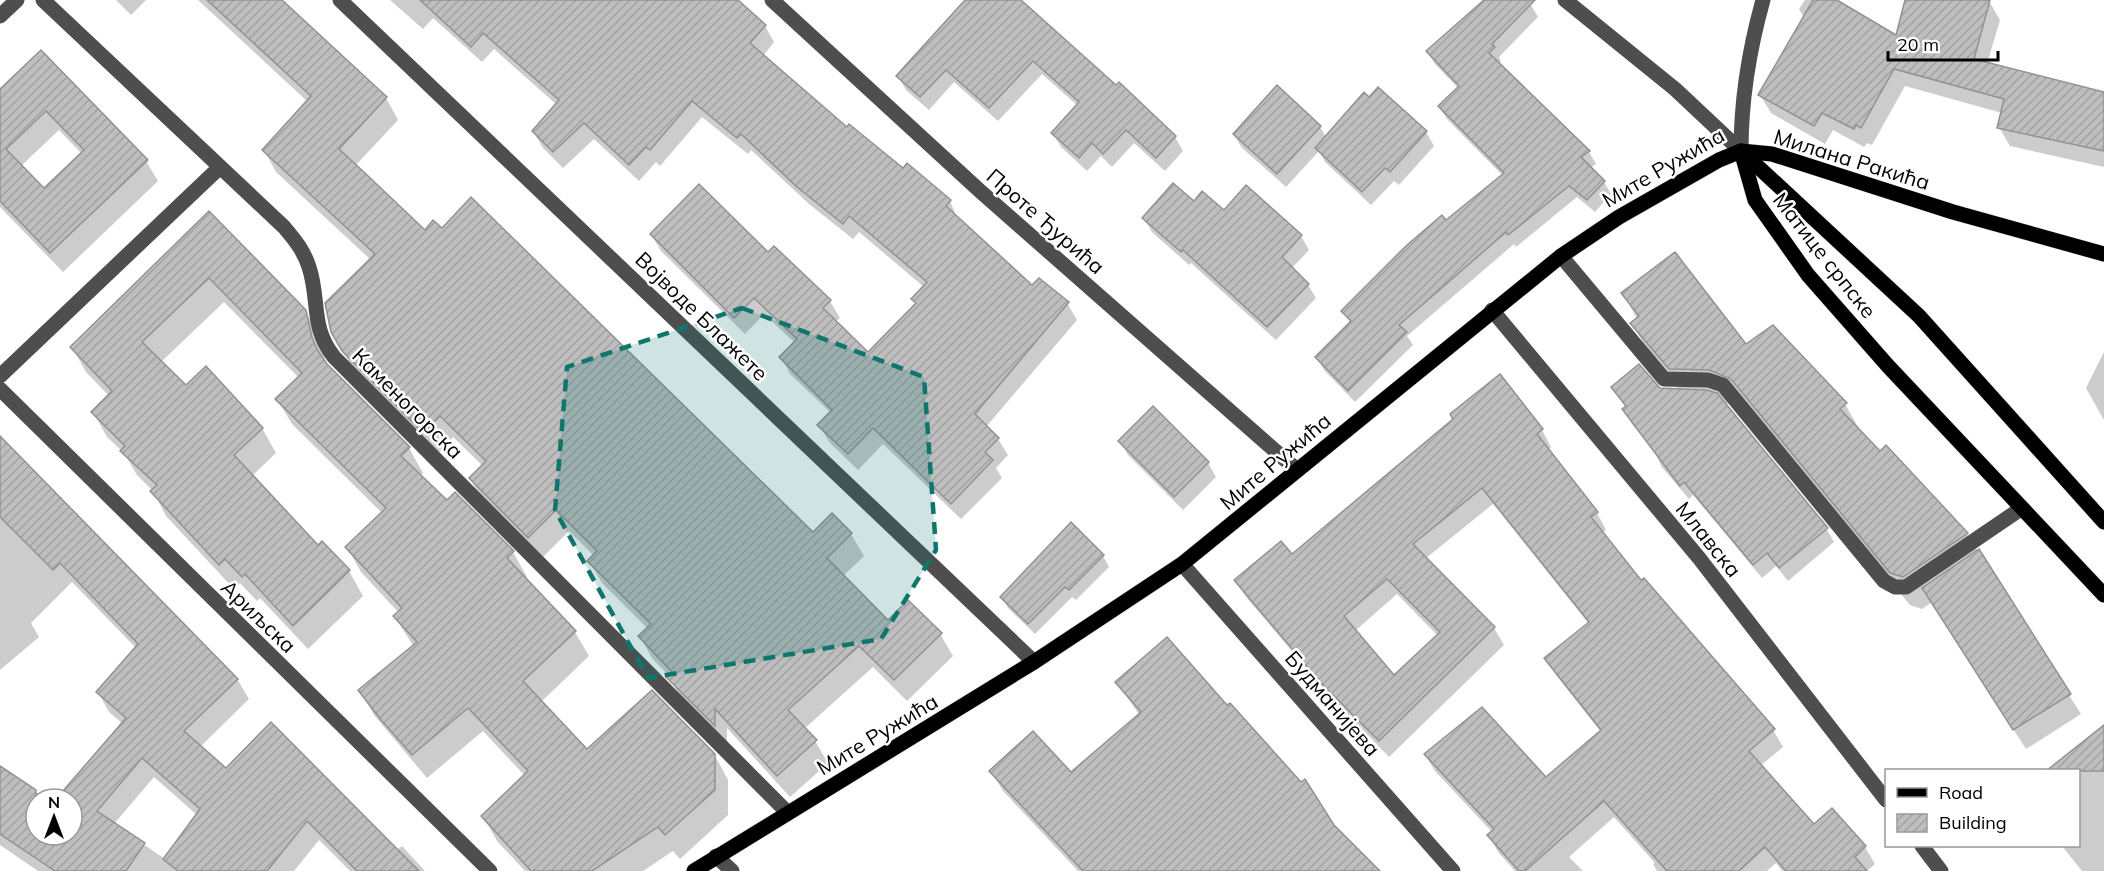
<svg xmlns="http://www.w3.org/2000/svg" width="2104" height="871" font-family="Mulish,sans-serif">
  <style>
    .shadow { fill: #0003; fill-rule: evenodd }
    .building { fill: url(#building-hatch); stroke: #929292; stroke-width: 1.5; fill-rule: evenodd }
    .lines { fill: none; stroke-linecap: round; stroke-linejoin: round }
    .major-casing { stroke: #dbdbdb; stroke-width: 16 }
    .minor { stroke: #4e4e4e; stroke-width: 15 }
    .major { stroke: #000; stroke-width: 15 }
    .marked { fill: #0f766e; fill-opacity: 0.2; stroke: #0f766e; stroke-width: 4.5; stroke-dasharray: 12 8; stroke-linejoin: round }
    .labels { text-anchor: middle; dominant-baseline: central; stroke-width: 5; stroke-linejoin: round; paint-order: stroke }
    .street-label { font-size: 21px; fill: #000; stroke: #fff }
  </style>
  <defs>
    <pattern id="building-hatch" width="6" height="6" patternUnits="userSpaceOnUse" patternTransform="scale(1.5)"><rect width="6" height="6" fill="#bebebe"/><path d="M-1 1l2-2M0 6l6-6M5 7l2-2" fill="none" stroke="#a2a2a2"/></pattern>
  </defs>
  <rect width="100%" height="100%" fill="#fff"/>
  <g class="shadow">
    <polygon points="116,0 146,0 131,15"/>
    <polygon points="198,0 280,0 386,98 398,120 355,166 425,232 813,534 851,534 864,556 843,576 888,622 940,634 953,656 907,701 873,667 804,729 815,741 828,763 790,797 727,728 727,745 681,699 669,676 652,658 640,636 648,629 602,583 589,561 594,556 569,531 541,559 483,500 470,479 483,466 453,437 437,454 350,363 336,341 371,260 276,172 264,150 308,102"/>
    <polygon points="390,0 722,0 765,26 774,42 763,56 847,129 950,201 958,220 1033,288 1067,303 1077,320 986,427 998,439 1008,455 996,468 1002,478 961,519 883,444 858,470 829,442 819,425 831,413 790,374 781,357 795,343 764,314 745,334 661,251 651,234 768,254 774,249 830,301 840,318 835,322 868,354 916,305 913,299 924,287 859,232 853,239 809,204 751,150 748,154 702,117 660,166 656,162 639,181 594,139 563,168 543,148 533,131 557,105 494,49 482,62 433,18 423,29"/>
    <polygon points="967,0 1019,0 1116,87 1119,84 1175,137 1183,151 1165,171 1134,143 1112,167 1101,156 1087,171 1061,147 1053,133 1078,106 1042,74 998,121 954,82 929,110 906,90 898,76"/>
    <polygon points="1486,0 1526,0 1531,5 1538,17 1499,57 1501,61 1498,63 1589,152 1596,164 1590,168 1604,182 1611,194 1595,212 1577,197 1516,247 1514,244 1407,336 1413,345 1355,402 1324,370 1317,358 1351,324 1343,311 1503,176 1447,119 1439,107 1458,88 1435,64 1428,52"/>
    <polygon points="1805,0 1834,0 1897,37 1907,0 1989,1 2000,20 1987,64 2104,94 2104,167 2010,146 1999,127 2002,113 1905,86 1872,145 1867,143 1864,147 1833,130 1825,144 1771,113 1760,95 1804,18 1799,9"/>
    <path d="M 41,52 L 146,161 L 158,181 L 63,272 L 0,207 L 0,91 ZM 59,130 L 82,154 L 44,190 L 21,166 Z"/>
    <polygon points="1378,89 1426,132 1434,146 1399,185 1394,181 1371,205 1325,162 1319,151 1286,187 1242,148 1234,135 1320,127 1326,137"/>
    <polygon points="1194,203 1301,236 1309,250 1292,268 1308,285 1316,298 1276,340 1191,263 1189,265 1152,232 1144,219"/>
    <polygon points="209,213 305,311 320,337 326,365 409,448 423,473 420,476 447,502 513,552 527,577 525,579 575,632 589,656 541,702 587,751 714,754 728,780 728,815 680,859 673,851 643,871 525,871 497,841 483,816 525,776 483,731 427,778 374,715 360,690 414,647 395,617 399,613 361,572 347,547 383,514 292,424 277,399 299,378 224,302 160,363 186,387 262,428 276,453 252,476 318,547 322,543 349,571 363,596 308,649 260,598 257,601 240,583 234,589 166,516 153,491 137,475 124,453 107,437 93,412 109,396 86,372 72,347"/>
    <polygon points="1623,293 1746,346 1845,404 1863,436 1880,453 1886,447 1967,534 2081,714 2026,749 1932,602 1922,609 1910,605 1750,410 1722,402 1826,528 1834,542 1788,581 1776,566 1762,578 1693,495 1689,499 1661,466 1655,451 1632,424 1624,410 1626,408 1613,387 1679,390 1650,355 1632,323 1637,319"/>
    <polygon points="2104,352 2104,420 2086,388"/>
    <path d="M 1499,376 L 1542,430 L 1551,447 L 1548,450 L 1597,513 L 1606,530 L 1602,533 L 1641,582 L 1773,730 L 1783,747 L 1760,766 L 1814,826 L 1832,810 L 1865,847 L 1875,864 L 1867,871 L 1782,871 L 1776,863 L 1767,871 L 1657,871 L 1653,864 L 1655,863 L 1614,817 L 1569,857 L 1583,871 L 1515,871 L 1498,852 L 1489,835 L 1492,832 L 1435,771 L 1425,755 L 1546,779 L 1601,732 L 1556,675 L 1546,658 L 1589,624 L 1493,504 L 1425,559 L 1494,628 L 1504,645 L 1389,757 L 1332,698 L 1246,597 L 1236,580 L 1292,556 L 1454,420 ZM 1397,594 L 1438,636 L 1394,677 L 1355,631 Z"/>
    <polygon points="1153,408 1208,463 1216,477 1183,510 1128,455 1120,441"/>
    <path d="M 0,439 L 237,679 L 249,699 L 200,747 L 226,770 L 397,850 L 402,846 L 425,871 L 350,871 L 319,840 L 294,871 L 38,871 L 0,845 L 0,784 L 8,773 L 46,799 L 36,799 L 36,835 L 72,835 L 72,799 L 57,799 L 123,724 L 109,712 L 98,692 L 136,648 L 72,582 L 31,623 L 39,637 L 0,670 ZM 154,777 L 197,815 L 165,859 L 114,824 Z"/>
    <polygon points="1071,524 1103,556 1109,567 1076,600 1072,597 1035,634 1008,608 1002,597"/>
    <polygon points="1117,682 1333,826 1378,871 1078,871 1003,791 991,771 1071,774 1140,716"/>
    <polygon points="2104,727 2104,871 2082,871 2062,846 2078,846 2078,770"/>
  </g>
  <g class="building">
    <polygon points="207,0 282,0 387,97 339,149 366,174 425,230 433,220 442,228 471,197 813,532 832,513 852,533 827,558 888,620 908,600 942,633 894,680 859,646 788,710 817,740 777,776 715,709 715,726 666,677 672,672 638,636 651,624 587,561 597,551 556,510 528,538 469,478 486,461 440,416 423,433 342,351 331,332 325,303 375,254 262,150 311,96"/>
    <polygon points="420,0 738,0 766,25 750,43 847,127 849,124 903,168 907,163 951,200 946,206 1032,285 1039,278 1069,302 975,414 999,438 985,452 993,460 951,504 873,428 848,454 817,425 832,410 779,357 797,339 754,298 734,318 650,234 699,184 768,252 774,246 831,300 823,308 868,352 916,303 911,299 927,282 849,216 843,224 797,187 741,134 737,138 692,101 650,150 646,147 629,165 584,123 553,152 532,131 559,100 483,33 471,47"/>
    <polygon points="965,0 1021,0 1116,85 1119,82 1176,136 1156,158 1126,130 1103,154 1092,143 1079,158 1051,133 1079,102 1033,61 989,108 946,70 920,97 896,76"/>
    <polygon points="1484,0 1535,0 1492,44 1495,47 1489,53 1590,151 1581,157 1605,181 1587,200 1569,186 1508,235 1506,232 1399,325 1407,332 1348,391 1315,357 1351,321 1341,311 1407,245 1442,215 1446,220 1504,173 1438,106 1459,86 1426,51"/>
    <polygon points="1813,0 1837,0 1896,35 1905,0 1990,0 1974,59 2104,92 2104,151 1997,128 2004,99 1894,69 1861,128 1856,125 1854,129 1822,113 1814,126 1758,95"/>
    <path d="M 41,50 L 148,160 L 50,253 L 0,201 L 0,89 ZM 46,111 L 84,150 L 44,188 L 6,149 Z"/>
    <polygon points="1277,85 1321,126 1277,174 1233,134"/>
    <polygon points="1378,87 1427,131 1390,172 1385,168 1362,192 1315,148 1364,92 1369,97"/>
    <polygon points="1173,183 1194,201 1202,191 1224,210 1246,185 1302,235 1282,257 1309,284 1267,327 1183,250 1181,252 1142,218"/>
    <polygon points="209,211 306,310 312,338 318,351 327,364 410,447 401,456 447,500 455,492 514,551 507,558 576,631 523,681 587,749 652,690 715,754 715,790 665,835 658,827 592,871 531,871 481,816 528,771 468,708 412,755 381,720 358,690 417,642 393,616 402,608 345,547 386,508 275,399 302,373 209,278 142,342 186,385 206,366 263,428 234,455 318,545 322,541 350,570 293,626 245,574 242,577 225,559 219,565 150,491 157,485 120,451 125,446 91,412 112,391 70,347"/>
    <polygon points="1675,252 1746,344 1773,325 1847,403 1840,409 1880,451 1886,445 1968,533 1903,577 1890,573 1731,379 1709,370 1669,369 1630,323 1639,316 1621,293"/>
    <polygon points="1639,364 1660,388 1706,390 1717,393 1828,528 1779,568 1767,553 1753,565 1684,482 1680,486 1622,409 1626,406 1611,387"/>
    <path d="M 1500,374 L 1543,429 L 1537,434 L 1598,512 L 1591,517 L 1641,580 L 1644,578 L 1775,729 L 1749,751 L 1814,824 L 1832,808 L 1866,846 L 1855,857 L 1867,871 L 1786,871 L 1765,847 L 1739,871 L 1667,871 L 1604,801 L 1525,871 L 1519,871 L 1487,835 L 1494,829 L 1424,754 L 1482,707 L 1546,777 L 1601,730 L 1544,658 L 1589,622 L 1482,488 L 1413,544 L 1495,627 L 1379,741 L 1320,682 L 1234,580 L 1281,541 L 1292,554 L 1453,419 L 1450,414 ZM 1387,579 L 1440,632 L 1394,675 L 1344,616 Z"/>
    <polygon points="1153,406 1209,462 1174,497 1118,441"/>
    <polygon points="0,436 238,679 184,731 226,768 271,722 419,871 357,871 307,821 267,871 178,871 163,859 200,809 142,758 97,811 145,843 126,871 55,871 0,834 0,766 36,790 36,835 72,835 72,799 56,799 126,718 96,692 138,644 60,563 53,570 0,517"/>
    <polygon points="1071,522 1104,555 1069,590 1065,587 1028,624 1000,597"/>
    <polygon points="1979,549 2071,694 2013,730 1922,588"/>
    <polygon points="1167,637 1227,705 1230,703 1301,782 1305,779 1334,825 1380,871 1083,871 989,771 1033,731 1071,772 1141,712 1115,682"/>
    <polygon points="2104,725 2104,771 2046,771"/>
  </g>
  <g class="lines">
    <g class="major-casing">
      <g id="major">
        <polyline points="1741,151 1755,200 1808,275 1888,366 2104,595"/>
        <polyline points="1741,151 1919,316 2104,522"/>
        <polyline points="694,871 1034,662 1182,564 1561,256 1619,217 1719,160 1741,151 1772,154 1953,212 2104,254"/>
      </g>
    </g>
    <g class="minor">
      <path d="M 43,0 L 284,227 C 295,240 304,251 309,267 C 320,300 310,327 334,357 L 788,813"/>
      <polyline points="340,0 1034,662"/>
      <polyline points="772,0 980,191 1297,470"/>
      <polyline points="1565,0 1675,89 1741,151"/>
      <polyline points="0,16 17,0"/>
      <path d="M 1741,151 C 1741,99 1749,50 1763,0"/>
      <polyline points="1561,256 1664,379 1708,380 1723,385 1884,581 1895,587 1906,587 2022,508"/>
      <polyline points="1492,310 1699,558 1886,800"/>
      <polyline points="0,376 219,168"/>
      <polyline points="0,389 490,871"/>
      <polyline points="1182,564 1453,871"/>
      <polyline points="1922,846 1941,871"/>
      <polyline points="716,856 732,871"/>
    </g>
    <use href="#major" class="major"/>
  </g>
  <path class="marked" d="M 742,308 L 924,377 L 936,550 L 881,639 L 648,678 L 555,510 L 567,367 Z"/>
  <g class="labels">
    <g class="street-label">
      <text transform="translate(1852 159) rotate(17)">Милана Ракића</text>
      <text transform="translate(1663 167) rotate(-30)">Мите Ружића</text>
      <text transform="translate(1046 221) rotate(41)">Проте Ђурића</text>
      <text transform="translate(1825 255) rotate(52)">Матице српске</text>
      <text transform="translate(702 316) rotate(44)">Војводе Блажете</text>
      <text transform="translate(408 403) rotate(45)">Каменогорска</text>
      <text transform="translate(1275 461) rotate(-40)">Мите Ружића</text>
      <text transform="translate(1709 539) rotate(51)">Млавска</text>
      <text transform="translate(259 616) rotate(44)">Ариљска</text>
      <text transform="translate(1333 703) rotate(49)">Будманијева</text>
      <text transform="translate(877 734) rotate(-31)">Мите Ружића</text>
    </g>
  </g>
  <rect x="1885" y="769" width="195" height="78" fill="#ffffff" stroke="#999999" stroke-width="1.5"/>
  <rect x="1897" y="788" width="30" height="9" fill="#000000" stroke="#999999" stroke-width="1.5"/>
  <text x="1939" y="799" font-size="18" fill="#000000">Road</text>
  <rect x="1897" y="814" width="30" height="18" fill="url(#building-hatch)" stroke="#999999" stroke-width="1.5"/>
  <text x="1939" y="829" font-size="18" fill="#000000">Building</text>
  <g transform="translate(54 817)"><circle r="28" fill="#ffffff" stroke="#999999" stroke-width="1.5"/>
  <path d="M0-4.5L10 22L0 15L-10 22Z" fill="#000000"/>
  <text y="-9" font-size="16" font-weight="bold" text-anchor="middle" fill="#000000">N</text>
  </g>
  <path d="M1888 51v9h110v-9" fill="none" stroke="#000000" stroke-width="3"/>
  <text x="1897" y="51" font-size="18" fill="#000000" stroke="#ffffff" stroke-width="4.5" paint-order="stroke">20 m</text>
</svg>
